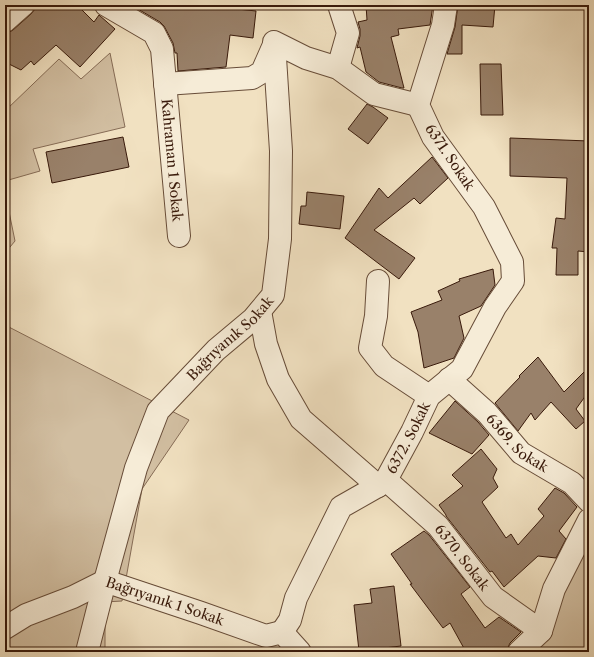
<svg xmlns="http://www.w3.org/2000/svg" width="594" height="657" font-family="'Libre Caslon Text',serif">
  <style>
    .green { fill: #d2bfa2; stroke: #866c56 }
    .building { fill: #99816a; stroke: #391a0b }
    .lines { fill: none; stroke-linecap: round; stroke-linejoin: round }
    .minor-casing { stroke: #674c38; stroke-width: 24 }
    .minor { stroke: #f6ecd7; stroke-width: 22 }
    .labels { text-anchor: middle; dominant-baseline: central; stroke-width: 3.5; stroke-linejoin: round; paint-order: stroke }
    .street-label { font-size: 14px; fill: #391a0b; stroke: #f6ecd7 }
  </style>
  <rect width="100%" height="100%" fill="#f1e1c1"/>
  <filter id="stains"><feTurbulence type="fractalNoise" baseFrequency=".005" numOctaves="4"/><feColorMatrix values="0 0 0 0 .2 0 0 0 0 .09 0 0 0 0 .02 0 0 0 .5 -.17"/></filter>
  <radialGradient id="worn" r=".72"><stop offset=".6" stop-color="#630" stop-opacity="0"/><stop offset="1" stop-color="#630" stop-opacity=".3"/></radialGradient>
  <g class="green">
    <polygon points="110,53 125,127 33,149 40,171 5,181 5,110 6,110 59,59 81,79"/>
    <polygon points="5,192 15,241 5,253"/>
    <polygon points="5,325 189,420 142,489 122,601 105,602 105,652 5,652"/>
    <polygon points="589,541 589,652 519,652"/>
  </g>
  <g class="building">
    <polygon points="35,5 77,5 94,22 99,15 115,29 80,67 56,45 34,65 31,61 21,70 5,62 5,33 8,33 13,30 31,14 35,9"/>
    <polygon points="131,5 229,5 228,8 256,11 253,38 230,35 226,67 178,71 177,53 175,53 173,43 164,26 160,22"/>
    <polygon points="366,5 433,5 430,25 398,29 399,35 391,37 404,88 402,88 379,82 366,72 360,47 357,48 360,36 360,29 358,22 367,20"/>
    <polygon points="458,5 495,5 493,27 462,25 462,54 447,54 455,27"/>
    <polygon points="480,64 501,64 503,115 481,115"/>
    <polygon points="367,104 373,107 388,118 368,144 348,129"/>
    <polygon points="123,137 129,167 52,183 46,152"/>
    <polygon points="510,138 589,141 589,252 578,251 578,275 556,275 557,248 552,248 556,218 565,219 567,178 510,176"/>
    <polygon points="432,157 448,178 420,204 414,198 374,230 415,258 399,279 345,238 379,188 388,198"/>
    <polygon points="307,192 344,196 340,229 299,224 301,206 306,206"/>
    <polygon points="493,269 495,285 481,306 459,316 464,338 454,358 424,368 418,332 411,312 442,300 438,291 460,281 459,279"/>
    <polygon points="538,357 564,392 589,367 589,391 576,409 585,421 576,429 551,402 535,420 531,413 518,431 495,403 520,377 519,376"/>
    <polygon points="455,401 478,422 489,435 472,454 429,433"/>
    <polygon points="481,449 497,469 493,478 498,487 482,502 506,538 511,534 518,545 544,516 538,509 555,488 564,493 577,507 559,531 566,539 556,558 538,556 504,587 492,571 490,572 446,516 446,515 439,505 463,486 452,475"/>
    <polygon points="424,531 429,535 470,587 461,594 485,628 499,617 521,632 510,643 506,652 466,652 450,623 443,628 410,584 412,584 391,554"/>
    <polygon points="394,586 401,646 359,651 354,605 372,603 370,589"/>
  </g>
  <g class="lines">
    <g class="minor-casing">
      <g id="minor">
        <path id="s1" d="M 106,5 L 154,33 L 162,49 L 179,236"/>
        <polyline points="5,21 23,5"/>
        <polyline points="338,68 348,33 339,5"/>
        <polyline points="165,84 252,78 262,72 273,47"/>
        <polyline points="378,281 376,316 370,348 384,366 429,396"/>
        <polyline points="260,311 266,344 278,379 301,419 378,486"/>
        <path id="s2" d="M 449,379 L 487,413 L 521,453 L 572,483 L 589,501"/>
        <path id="s3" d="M 386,480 L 438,526 L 493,597 L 541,631"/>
        <path id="s4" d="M 5,628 L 26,615 L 73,597 L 105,581 L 201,613 L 266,636 L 282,632"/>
        <path id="s5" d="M 282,632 L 290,620 L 296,598 L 341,507 L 378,486 L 386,480 L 412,432 L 429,396 L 462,369 L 495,307 L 513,281 L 512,262 L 484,207 L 433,137 L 418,105 L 443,25 L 446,5"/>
        <polyline points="282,632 300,652"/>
        <path id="s6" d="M 87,652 L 105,581 L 136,468 L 158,411 L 216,350 L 253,319 L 273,295 L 280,239 L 281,151 L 274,42 L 306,58 L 338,68 L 374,94 L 418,105"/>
        <polyline points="519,652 541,631 554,589 589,520"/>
      </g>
    </g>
    <use href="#minor" class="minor"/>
  </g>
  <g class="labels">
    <g class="street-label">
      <text transform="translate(450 157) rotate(56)">6371. Sokak</text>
      <text stroke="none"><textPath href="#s1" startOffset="185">Kahraman 1 Sokak</textPath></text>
      <text stroke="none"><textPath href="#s6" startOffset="354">Bağrıyanık Sokak</textPath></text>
      <text stroke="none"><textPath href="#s5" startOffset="239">6372. Sokak</textPath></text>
      <text stroke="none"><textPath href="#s2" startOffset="94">6369. Sokak</textPath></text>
      <text stroke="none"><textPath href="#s3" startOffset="109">6370. Sokak</textPath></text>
      <text stroke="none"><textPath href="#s4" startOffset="174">Bağrıyanık 1 Sokak</textPath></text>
    </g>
  </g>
  <rect width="594" height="657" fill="none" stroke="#f1e1c1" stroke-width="20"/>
  <rect x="6" y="6" width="582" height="645" fill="none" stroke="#391a0b" stroke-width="2"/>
  <rect x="10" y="10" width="574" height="637" fill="none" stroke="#391a0b"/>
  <rect width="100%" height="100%" filter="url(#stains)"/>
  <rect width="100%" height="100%" fill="url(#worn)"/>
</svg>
